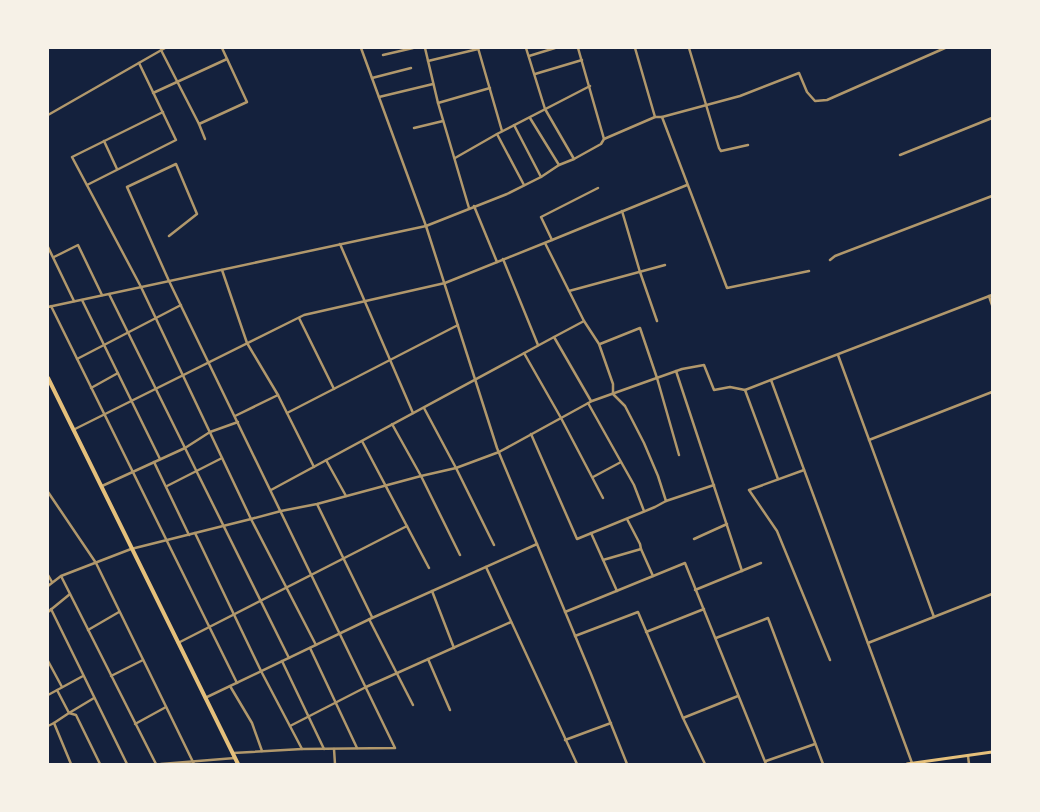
<svg xmlns="http://www.w3.org/2000/svg" width="1040" height="812" font-family="'Roboto Condensed',sans-serif">
  <style>
    .lines { fill: none; stroke-linecap: round; stroke-linejoin: round }
    .minor { stroke: #b1986c; stroke-width: 2.5 }
    .tertiary { stroke: #b1986c; stroke-width: 2.5 }
    .secondary { stroke: #e5c07b; stroke-width: 3 }
    .primary { stroke: #e5c07b; stroke-width: 4 }
  </style>
  <rect width="100%" height="100%" fill="#14213d"/>
  <g class="lines">
    <g class="minor">
      <polyline points="425,48 438,103 469,208"/>
      <polyline points="478,48 502,131"/>
      <polyline points="526,48 545,109 574,159"/>
      <polyline points="635,48 655,117"/>
      <polyline points="689,48 719,148 721,151 748,145"/>
      <polyline points="161,50 199,124 247,102 222,48"/>
      <polyline points="383,55 413,48"/>
      <polyline points="529,56 555,48"/>
      <polyline points="428,61 478,49"/>
      <polyline points="535,74 582,60"/>
      <polyline points="372,78 411,68"/>
      <polyline points="153,93 227,59"/>
      <polyline points="379,97 433,84"/>
      <polyline points="438,103 490,88"/>
      <polyline points="163,112 72,157 141,287 251,519 316,645"/>
      <polyline points="662,117 727,288 809,271"/>
      <polyline points="530,118 559,165"/>
      <polyline points="199,124 205,139"/>
      <polyline points="514,125 541,177"/>
      <polyline points="414,128 443,121"/>
      <polyline points="497,134 524,185"/>
      <polyline points="104,141 117,169"/>
      <polyline points="900,155 992,118"/>
      <polyline points="455,158 497,134 590,86"/>
      <polyline points="87,185 176,140 139,63"/>
      <polyline points="474,206 497,262"/>
      <polyline points="622,211 640,272 657,321"/>
      <polyline points="169,236 197,214 176,164 127,187 169,281 395,748 302,749 233,753"/>
      <polyline points="552,240 687,185"/>
      <polyline points="545,243 569,291"/>
      <polyline points="340,244 413,413"/>
      <polyline points="48,247 74,301"/>
      <polyline points="54,257 78,245 102,295"/>
      <polyline points="503,259 538,345"/>
      <polyline points="830,260 835,256 992,196"/>
      <polyline points="665,265 569,291 584,321 599,344 613,384 613,394 625,406 644,443 658,476 666,501"/>
      <polyline points="222,270 247,343 278,395"/>
      <polyline points="109,294 185,448 210,432 238,422"/>
      <polyline points="989,296 992,305"/>
      <polyline points="82,300 160,459"/>
      <polyline points="51,306 237,683"/>
      <polyline points="299,318 334,389"/>
      <polyline points="554,337 584,321"/>
      <polyline points="600,344 640,328 657,378 679,455"/>
      <polyline points="524,353 561,418 603,498"/>
      <polyline points="838,355 934,617"/>
      <polyline points="77,359 181,305"/>
      <polyline points="676,371 742,571"/>
      <polyline points="771,380 912,763"/>
      <polyline points="91,388 118,373"/>
      <polyline points="745,390 778,479"/>
      <polyline points="588,403 634,485 644,511"/>
      <polyline points="424,408 456,468 494,545"/>
      <polyline points="287,413 458,325"/>
      <polyline points="235,416 278,395 314,467"/>
      <polyline points="392,424 421,476 460,555"/>
      <polyline points="73,430 304,315 445,283 552,240 541,217 598,188"/>
      <polyline points="531,434 577,539 655,507 666,501 714,485"/>
      <polyline points="869,440 992,392"/>
      <polyline points="362,441 429,568"/>
      <polyline points="499,452 592,401 682,369 704,365 714,390 730,387 745,390 992,295"/>
      <polyline points="326,460 346,496"/>
      <polyline points="154,462 189,535"/>
      <polyline points="804,470 749,490 777,531 830,660"/>
      <polyline points="593,477 621,462"/>
      <polyline points="102,486 185,448 289,658"/>
      <polyline points="167,486 222,458"/>
      <polyline points="271,490 554,337 591,401"/>
      <polyline points="48,492 96,563 194,764"/>
      <polyline points="317,504 372,617"/>
      <polyline points="627,519 640,544 641,549 653,576"/>
      <polyline points="195,533 261,671 302,749"/>
      <polyline points="591,533 617,591"/>
      <polyline points="694,539 727,524"/>
      <polyline points="603,560 641,549"/>
      <polyline points="486,567 577,764"/>
      <polyline points="48,575 52,582"/>
      <polyline points="61,576 156,764"/>
      <polyline points="695,590 761,563"/>
      <polyline points="432,591 454,648"/>
      <polyline points="51,609 127,764"/>
      <polyline points="48,612 70,594"/>
      <polyline points="565,612 685,563 766,764"/>
      <polyline points="369,619 413,705"/>
      <polyline points="88,630 119,612"/>
      <polyline points="646,632 704,609"/>
      <polyline points="575,636 638,612 683,718 705,764"/>
      <polyline points="716,638 768,618 823,764"/>
      <polyline points="178,643 407,526"/>
      <polyline points="868,643 992,594"/>
      <polyline points="310,648 357,748"/>
      <polyline points="428,659 450,710"/>
      <polyline points="48,661 62,687"/>
      <polyline points="282,661 324,749"/>
      <polyline points="111,676 143,660"/>
      <polyline points="230,686 252,723 262,751"/>
      <polyline points="57,690 69,713 94,698"/>
      <polyline points="48,695 83,676"/>
      <polyline points="205,698 372,618 537,544"/>
      <polyline points="683,718 738,696"/>
      <polyline points="54,723 71,764"/>
      <polyline points="135,724 166,707"/>
      <polyline points="48,726 54,723 69,713 76,715 100,764"/>
      <polyline points="290,726 366,687 511,622"/>
      <polyline points="565,740 611,723"/>
      <polyline points="334,749 335,764"/>
      <polyline points="968,756 969,764"/>
      <polyline points="766,761 815,744"/>
      <polyline points="161,764 235,758"/>
    </g>
    <g class="tertiary">
      <polyline points="361,48 426,226 497,448 591,674 627,764"/>
      <polyline points="578,48 604,139"/>
      <polyline points="48,115 165,48"/>
      <polyline points="48,307 426,226 507,194 541,177 559,165 574,159 601,144 604,139 655,117 662,117 740,96 799,73 807,92 815,101 827,100 945,48"/>
      <polyline points="48,586 61,576 131,549 251,519 281,511 317,504 421,476 456,468 499,452"/>
    </g>
    <polyline class="secondary" points="907,764 992,752"/>
    <polyline class="primary" points="48,378 238,764"/>
  </g>
  <rect width="1040" height="812" fill="none" stroke="#f6f1e7" stroke-width="98"/>
</svg>
